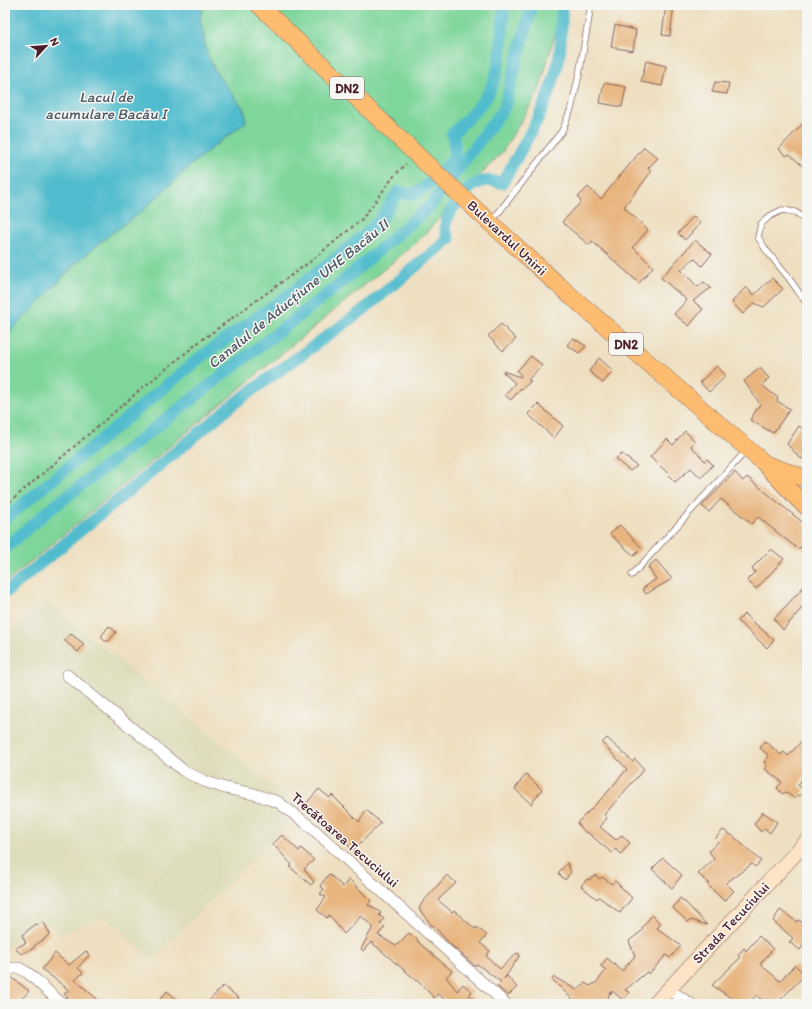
<svg xmlns="http://www.w3.org/2000/svg" width="812" height="1009" font-family="Itim,sans-serif">
  <style>
    .built { fill: #deddbb }
    .green { fill: #7ed69b; stroke: #647a63 }
    .water { fill: #51bccd; stroke: #4e6e7c }
    .lines { fill: none; stroke-linecap: round; stroke-linejoin: round }
    .canal { stroke: #51bccd; stroke-width: 12 }
    .building { fill: #e8b57f }
    .service-casing { stroke: #83625f; stroke-width: 7 }
    .minor-casing { stroke: #83625f; stroke-width: 12 }
    .secondary-casing { stroke: #83625f; stroke-width: 16 }
    .primary-casing { stroke: #83625f; stroke-width: 18 }
    .path { stroke: #83625f; stroke-width: 2; stroke-dasharray: 3 3; stroke-linecap: butt }
    .service { stroke: #fff; stroke-width: 5.5 }
    .minor { stroke: #fff; stroke-width: 11 }
    .secondary { stroke: #fee4c6; stroke-width: 15 }
    .primary { stroke: #fdbc70; stroke-width: 17 }
    .labels { text-anchor: middle; dominant-baseline: central; stroke-width: 3; stroke-linejoin: round; paint-order: stroke }
    .shield { fill: #f6f6f2; stroke: #7e6067; stroke-width: 1 }
    .shield-label { font-size: 13px; font-weight: bold; fill: #4a1f2b }
    .street-label { font-size: 14px; fill: #4a1f2b; stroke: #f6f6f2 }
    .water-label { font-size: 15px; font-style: italic; fill: #4c5664; stroke: #f6f6f2 }
  </style>
  <rect width="100%" height="100%" fill="#f6f6f2"/>
  <filter id="ink" filterUnits="userSpaceOnUse"><feTurbulence type="fractalNoise" baseFrequency=".025" numOctaves="2"/><feDisplacementMap in="SourceGraphic" scale="8" xChannelSelector="R" yChannelSelector="G"/><feConvolveMatrix kernelMatrix="1 2 1 2 8 2 1 2 1" color-interpolation-filters="sRGB"/></filter>
  <filter id="wash" filterUnits="userSpaceOnUse"><feTurbulence type="fractalNoise" baseFrequency=".012" numOctaves="4" result="noise"/><feDisplacementMap in="SourceGraphic" scale="16" xChannelSelector="R" yChannelSelector="G"/><feGaussianBlur stdDeviation="0.9" result="paint"/><feColorMatrix in="noise" values="0 0 0 0 0 0 0 0 0 0 0 0 0 0 0 0 0 1.4 0 .05"/><feComposite in="paint" operator="in"/></filter>
  <g filter="url(#wash)">
    <rect width="100%" height="100%" fill="#eedfc0"/>
    <polygon class="built" points="46,600 302,810 152,960 105,916 60,935 39,916 5,950 5,635"/>
    <polygon class="green" points="5,5 563,5 539,91 503,151 418,241 5,583"/>
    <polygon class="water" points="5,5 204,5 200,17 207,53 215,71 243,108 246,116 245,123 217,144 192,164 140,213 113,232 75,264 38,304 16,326 5,334"/>
    <g class="lines">
      <g class="canal">
        <path d="M 5,519 L 202,356 L 286,297 L 365,235 L 382,217 L 398,192 C 404,193 410,195 416,193 C 423,190 450,165 453,159 C 456,151 455,143 452,134 C 465,121 481,107 490,90 C 503,63 502,34 504,5"/>
        <polyline points="5,548 43,515 341,283 432,204 504,108 532,5"/>
        <path d="M 5,593 L 236,402 L 362,311 L 449,239 C 437,219 459,201 471,187 C 481,180 491,179 502,183 C 524,144 548,107 558,63 C 562,45 561,24 562,5"/>
      </g>
    </g>
    <g id="blocks">
      <g class="building">
        <polygon points="666,5 674,5 670,36 662,35"/>
        <polygon points="615,25 636,30 633,51 611,47"/>
        <polygon points="646,61 666,66 662,86 641,82"/>
        <polygon points="715,82 729,83 727,94 712,92"/>
        <polygon points="604,83 626,87 622,107 600,103"/>
        <polygon points="807,119 807,170 789,154 786,156 779,149"/>
        <polygon points="644,147 658,158 648,168 651,172 624,207 648,230 633,247 653,267 639,283 592,241 589,245 562,222 581,202 578,197 588,187 601,199"/>
        <polygon points="694,216 700,223 685,240 678,233"/>
        <polygon points="695,240 712,254 702,266 694,258 681,270 698,287 704,282 711,288 693,301 703,309 689,326 674,314 687,300 661,278"/>
        <polygon points="772,278 783,289 764,307 754,303 743,314 732,302 746,287 754,295"/>
        <polygon points="501,324 516,339 503,351 488,336"/>
        <polygon points="573,338 586,346 579,353 567,345"/>
        <polygon points="531,356 542,365 528,380 531,381 522,389 521,388 511,400 505,395 515,383 503,372 503,371 520,377 521,375 517,371"/>
        <polygon points="599,358 613,371 603,383 589,371"/>
        <polygon points="717,366 726,376 709,392 700,382"/>
        <polygon points="760,368 769,378 762,385 778,398 777,401 790,409 773,433 750,420 760,404 744,381"/>
        <polygon points="538,404 563,426 554,438 528,414"/>
        <polygon points="799,426 807,432 807,460 800,458 787,444"/>
        <polygon points="685,431 695,441 691,446 705,461 707,459 713,465 701,478 691,468 675,482 667,474 668,473 650,457 667,439 673,445"/>
        <polygon points="622,454 637,466 630,471 615,459"/>
        <polygon points="735,472 743,481 747,477 807,526 807,553 800,547 798,549 758,517 752,524 721,499 709,512 702,506"/>
        <polygon points="620,525 642,548 634,556 610,534"/>
        <polygon points="771,549 784,559 756,589 747,580 755,572 752,568"/>
        <polygon points="656,560 672,579 646,594 642,589 656,579 648,567"/>
        <polygon points="807,583 807,602 783,630 774,619"/>
        <polygon points="744,614 774,640 767,648 738,621"/>
        <polygon points="109,626 116,632 109,641 105,641 102,638 102,635"/>
        <polygon points="71,634 84,644 78,652 64,640"/>
        <polygon points="807,735 807,773 798,785 804,790 800,796 797,795 795,799 786,792 783,794 777,788 782,782 765,769 767,766 764,763 769,756 760,748 765,741 781,755 784,752 788,756"/>
        <polygon points="607,738 633,762 635,759 644,769 604,815 607,818 600,827 616,840 622,835 630,843 621,854 616,849 612,853 587,832 586,833 577,823 606,794 627,769 602,743"/>
        <polygon points="526,774 542,790 531,804 515,789"/>
        <polygon points="319,789 330,798 332,795 359,822 366,810 381,823 353,850 314,812 312,814 303,807"/>
        <polygon points="763,812 777,822 770,833 764,828 761,832 754,824"/>
        <polygon points="723,830 733,836 761,861 755,867 752,864 726,883 734,891 724,901 707,884 709,883 698,874 714,859 709,851 718,842 715,839"/>
        <polygon points="282,835 299,851 301,848 314,860 304,869 314,882 311,885 290,867 292,865 273,844"/>
        <polygon points="663,858 682,875 672,888 652,869"/>
        <polygon points="567,863 571,872 565,880 558,873"/>
        <polygon points="329,874 343,887 349,879 371,901 368,905 373,907 381,913 379,915 384,919 380,924 385,927 378,935 396,946 409,933 418,940 418,942 452,971 446,977 457,991 463,984 472,992 469,995 479,1004 451,1004 438,994 434,998 423,986 371,942 363,951 361,949 373,927 361,916 344,934 329,915 327,918 317,910 326,897 320,894 324,889 320,886"/>
        <polygon points="447,875 456,883 438,900 452,912 454,910 475,929 476,927 487,935 480,943 490,951 486,956 500,969 517,953 520,955 504,979 507,976 517,987 508,996 497,986 501,982 477,964 475,966 451,945 433,925 432,926 419,909 422,903"/>
        <polygon points="595,875 600,879 602,877 612,884 615,881 632,898 620,913 599,897 597,899 581,886 587,879 589,880"/>
        <polygon points="680,898 685,902 707,925 691,920 688,922 673,908"/>
        <polygon points="780,910 797,922 798,920 807,925 807,940 800,950 789,942 793,938 773,921"/>
        <polygon points="652,915 661,924 657,928 681,946 670,958 666,955 649,974 647,972 625,990 630,993 623,1000 612,991 611,994 610,992 606,1004 577,1004 552,979 554,977 577,990 585,983 590,986 597,982 606,970 601,966 607,958 622,971 635,956 629,941 643,930 642,928"/>
        <polygon points="43,921 50,934 46,937 46,938 34,946 34,948 21,954 15,948 26,943 22,935 36,924 37,926"/>
        <polygon points="759,936 773,949 760,964 780,981 795,965 805,975 776,1004 767,1004 756,995 749,1004 740,1004 712,985 740,958 738,955 744,948 746,951"/>
        <polygon points="86,951 89,955 78,968 83,973 75,980 103,1004 72,1004 68,1001 66,998 68,997 64,994 69,990 42,969 55,953 69,965"/>
        <polygon points="11,977 29,991 20,1001 16,1001 12,1004 8,1004 5,1002 5,980"/>
        <polygon points="223,986 239,998 233,1004 206,1004"/>
        <polygon points="167,991 183,1004 156,1004"/>
      </g>
    </g>
  </g>
  <g filter="url(#ink)">
    <use href="#blocks" fill-opacity="0" stroke="#83625f" stroke-width="1"/>
    <g class="lines">
      <g class="service-casing">
        <g id="service">
          <polyline points="807,220 795,212 782,210 770,216 761,224 758,237 766,250 788,277 807,304"/>
          <polyline points="492,221 562,131 571,109 579,75 591,5"/>
          <polyline points="632,575 746,451"/>
        </g>
      </g>
      <g class="minor-casing">
        <g id="minor">
          <polyline points="67,675 184,771 204,781 225,788 254,794 278,802 312,828 506,1004"/>
          <polyline points="5,973 13,968 19,968 28,973 62,1004"/>
          <polyline points="668,989 691,1004"/>
        </g>
      </g>
      <g class="secondary-casing">
        <polyline id="secondary" points="655,1004 807,841"/>
      </g>
      <g class="primary-casing">
        <g id="primary">
          <polyline points="259,5 435,172 556,283 764,463 798,499 807,507"/>
          <polyline points="768,465 807,479"/>
        </g>
      </g>
      <polyline class="path" points="5,506 140,390 199,342 311,261 362,219 394,176 406,164"/>
      <use href="#service" class="service"/>
      <use href="#minor" class="minor"/>
      <use href="#secondary" class="secondary"/>
      <use href="#primary" class="primary"/>
    </g>
  </g>
  <g class="labels">
    <g class="shield">
      <rect x="330" y="77" width="34" height="22" rx="3"/>
      <rect x="609" y="333" width="34" height="22" rx="3"/>
    </g>
    <g class="shield-label">
      <text x="347" y="88">DN2</text>
      <text x="626" y="344">DN2</text>
    </g>
    <g class="street-label">
      <text transform="translate(507 238) rotate(43)">Bulevardul Unirii</text>
      <text transform="translate(345 840) rotate(41)">Trecătoarea Tecuciului</text>
      <text transform="translate(731 923) rotate(-47)">Strada Tecuciului</text>
    </g>
    <g class="water-label">
      <text x="106" y="97">Lacul de<tspan x="106" dy="17">acumulare Bacău I</tspan></text>
      <text transform="translate(298 294) rotate(-39)">Canalul de Aducțiune UHE Bacău II</text>
    </g>
  </g>
  <rect width="812" height="1009" fill="none" stroke="#f6f6f2" stroke-width="20"/>
  <g transform="translate(46 46) rotate(64)" stroke="#f6f6f2" stroke-width="3" paint-order="stroke">
  <path d="M0-3L7 15L0 10L-7 15Z" fill="#4a1f2b"/>
  <text y="-6" font-size="11" font-weight="bold" text-anchor="middle" fill="#4a1f2b">N</text>
  </g>
</svg>
